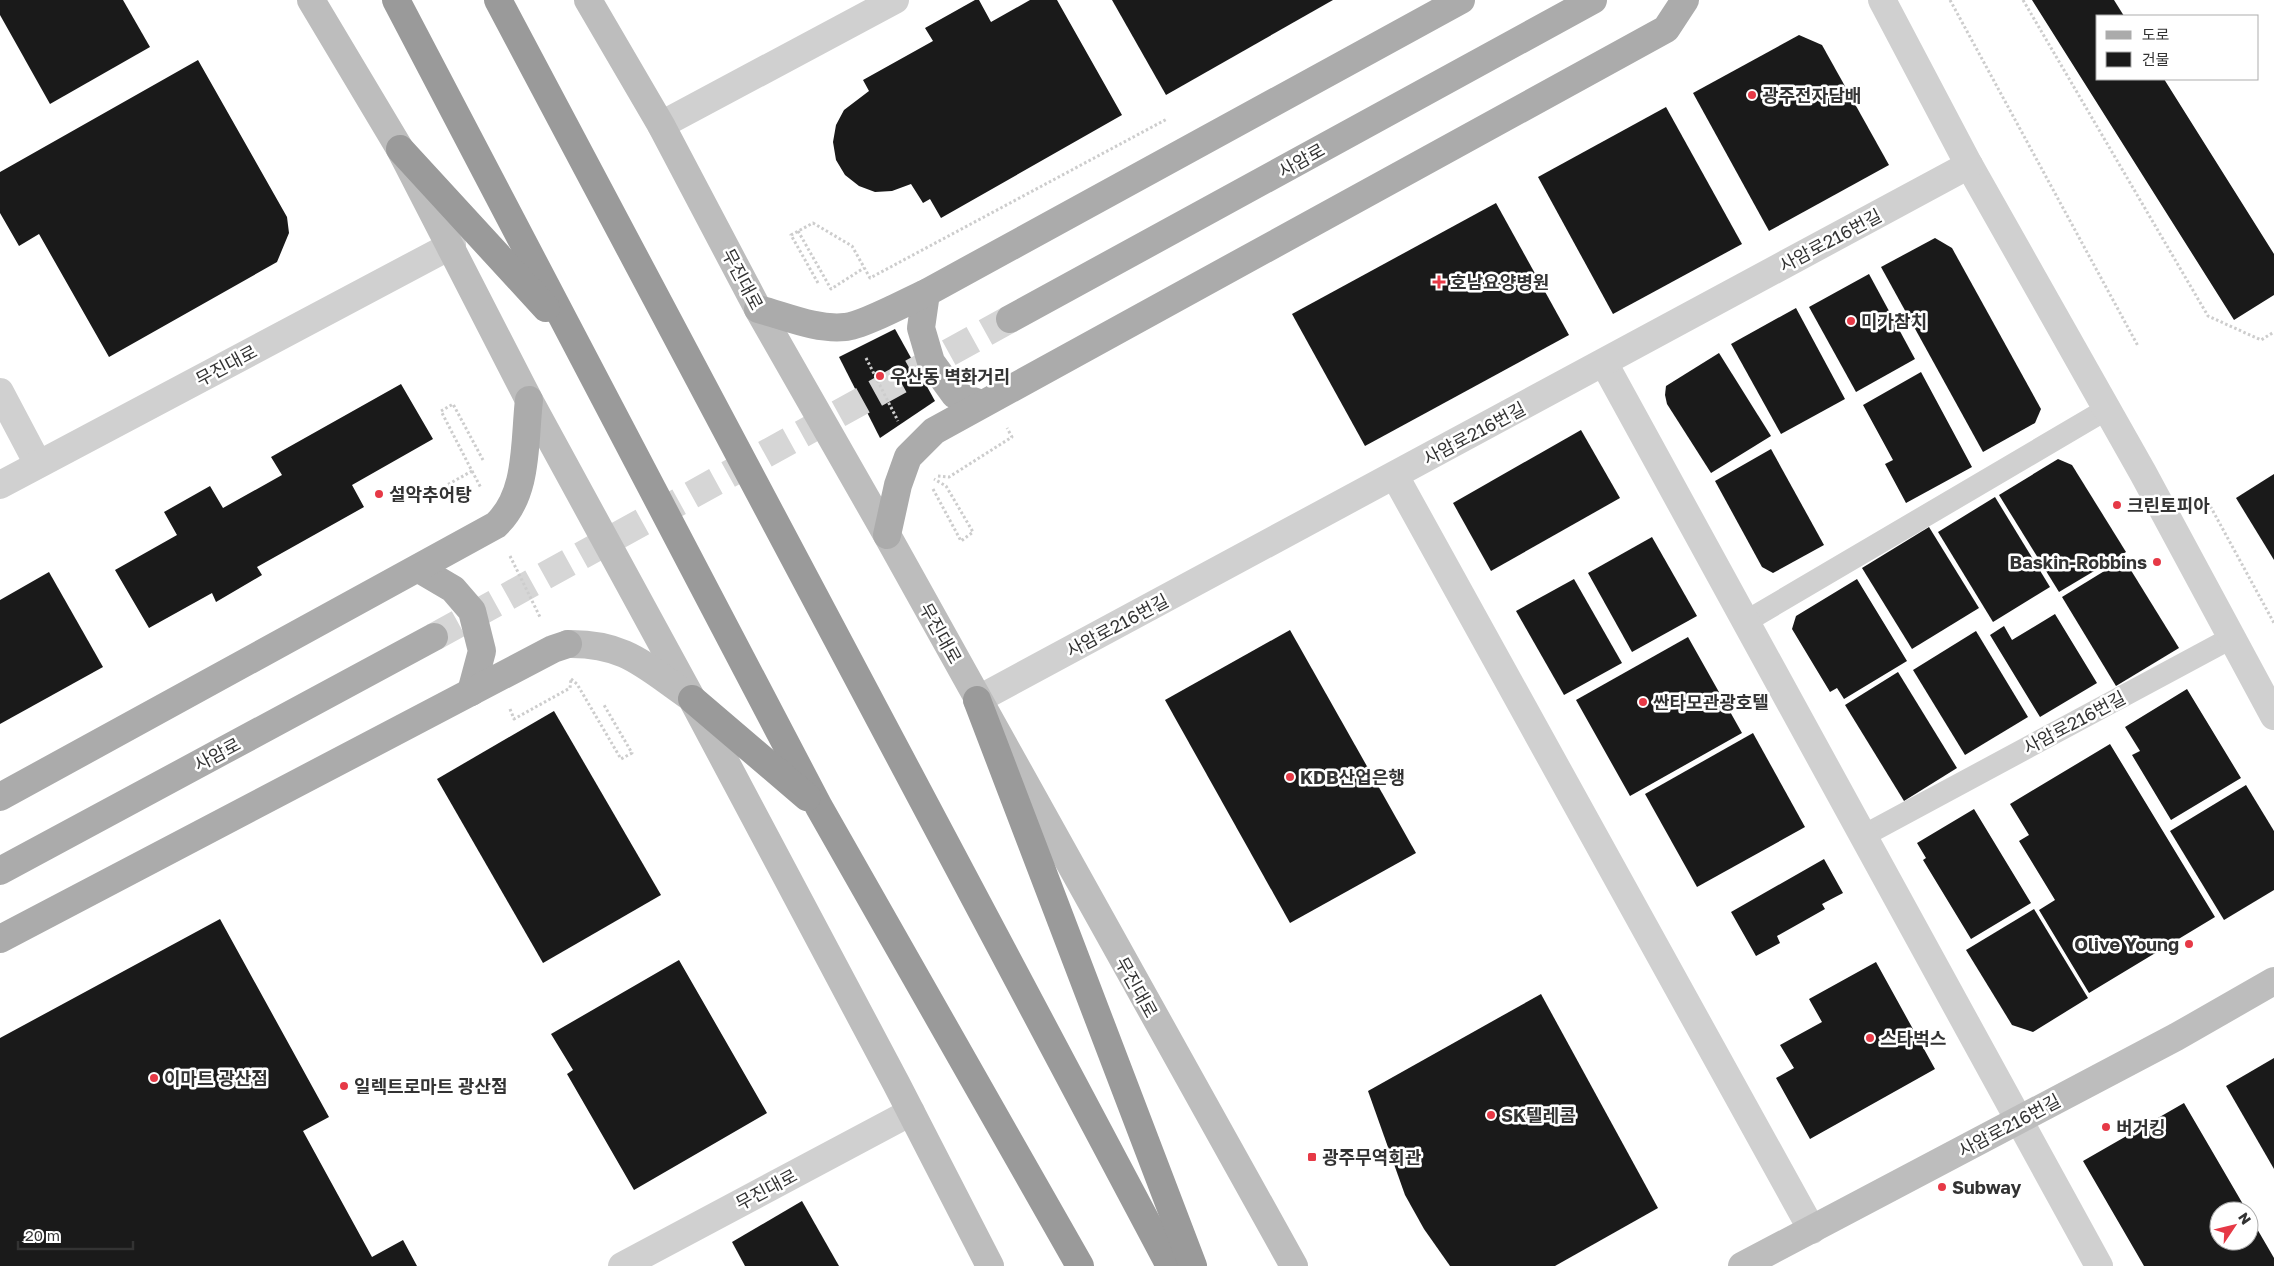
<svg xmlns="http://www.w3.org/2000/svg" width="2274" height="1266" font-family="'Golos Text','Noto Sans KR',sans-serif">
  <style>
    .building { fill: #1a1a1a }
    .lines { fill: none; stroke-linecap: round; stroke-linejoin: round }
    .primary-tunnel { stroke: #d6d6d6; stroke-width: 28; stroke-dasharray: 28 14; stroke-linecap: butt }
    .path { stroke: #cdcdcd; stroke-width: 3; stroke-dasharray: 2.5 2.5; stroke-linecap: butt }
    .lane { stroke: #d0d0d0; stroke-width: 22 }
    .street { stroke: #d0d0d0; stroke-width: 28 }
    .secondary { stroke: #bdbdbd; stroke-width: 28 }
    .primary { stroke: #ababab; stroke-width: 28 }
    .highway { stroke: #9a9a9a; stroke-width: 28 }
    .poi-dot { fill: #e63946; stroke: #fff; stroke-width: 2 }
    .labels { text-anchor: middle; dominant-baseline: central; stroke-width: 5; stroke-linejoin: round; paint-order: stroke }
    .poi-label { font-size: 18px; font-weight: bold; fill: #333; stroke: #fff; text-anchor: start }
    .street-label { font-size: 18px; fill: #333; stroke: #fff }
  </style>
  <rect width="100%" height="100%" fill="#fff"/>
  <g class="building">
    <polygon points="0,0 123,0 150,47 50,104 0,15"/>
    <polygon points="975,0 979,0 991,22 1030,0 1057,0 1122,115 941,218 930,199 923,203 911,184 892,191 875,192 859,186 845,175 836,160 833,142 836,125 844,110 869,91 863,80 933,41 925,28"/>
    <polygon points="1112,0 1333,0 1166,95"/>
    <polygon points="2032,0 2114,0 2124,16 2098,16 2098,79 2164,79 2274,254 2274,295 2234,320"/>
    <polygon points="1799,35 1822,45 1889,165 1769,231 1693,93"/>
    <polygon points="198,60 287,217 289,233 277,262 109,357 39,234 19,246 0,213 0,172"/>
    <polygon points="1666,107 1742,244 1613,314 1538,177"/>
    <polygon points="1496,203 1569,335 1365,446 1292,314"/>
    <polygon points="1935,238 1952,248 2041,409 2035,423 1983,452 1881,267"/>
    <polygon points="1869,274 1915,359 1856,392 1809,307"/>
    <polygon points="1796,308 1845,399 1781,434 1731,344"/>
    <polygon points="895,329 935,401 880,438 839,357"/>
    <polygon points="1719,353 1771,436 1711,473 1667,404 1665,395 1666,386"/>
    <polygon points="1921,372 1972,467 1906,503 1885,464 1893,460 1863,405"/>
    <polygon points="401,384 433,439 352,485 364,507 257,567 262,575 216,602 212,593 149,628 115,570 177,535 164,512 210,486 223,508 282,475 271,457"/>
    <polygon points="1581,430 1620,498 1491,571 1453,503"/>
    <polygon points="1771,449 1824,545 1773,573 1762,567 1715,481"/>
    <polygon points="2058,459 2072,465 2126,552 2059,592 1999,495"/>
    <polygon points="2274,474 2274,560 2236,498"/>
    <polygon points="1995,497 2050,587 1993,622 1938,532"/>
    <polygon points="1929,527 1979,608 1912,649 1862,568"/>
    <polygon points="1652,537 1697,616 1632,652 1588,573"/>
    <polygon points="2124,559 2179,648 2116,686 2062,597"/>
    <polygon points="49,572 103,667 0,724 0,600"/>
    <polygon points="1574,579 1622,663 1564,695 1516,611"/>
    <polygon points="1857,579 1907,661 1844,699 1837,688 1830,692 1792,629 1796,616"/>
    <polygon points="2055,614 2097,683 2040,717 1990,635 2004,626 2012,640"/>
    <polygon points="1290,630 1416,853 1290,923 1165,700"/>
    <polygon points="1976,631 2028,717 1965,755 1913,670"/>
    <polygon points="1688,637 1742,733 1630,796 1576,700"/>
    <polygon points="1898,672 1957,768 1904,801 1845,705"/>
    <polygon points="2187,689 2241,778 2171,820 2132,755 2140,751 2125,727"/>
    <polygon points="554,711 661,895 543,963 437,779"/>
    <polygon points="1753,733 1805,827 1697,887 1645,794"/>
    <polygon points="2110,744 2215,917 2089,993 2039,910 2055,900 2019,841 2029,835 2010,804"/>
    <polygon points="2246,785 2274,831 2274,890 2224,920 2170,831"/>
    <polygon points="1974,809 2031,903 1971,939 1923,860 1926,858 1917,843"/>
    <polygon points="1824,859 1843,893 1822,904 1825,909 1777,936 1780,943 1756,956 1731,912"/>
    <polygon points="2034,909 2088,998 2033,1032 2012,1025 1966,950"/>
    <polygon points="220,919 329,1117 303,1131 372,1257 403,1240 417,1266 0,1266 0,1038"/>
    <polygon points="679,960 767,1113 634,1190 567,1074 573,1070 551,1034"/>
    <polygon points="1876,962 1935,1069 1810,1139 1776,1078 1794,1068 1780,1045 1822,1022 1809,999"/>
    <polygon points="1541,994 1658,1208 1555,1266 1450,1266 1424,1229 1405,1195 1368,1091"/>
    <polygon points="2274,1058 2274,1169 2226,1086"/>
    <polygon points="2184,1103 2247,1211 2219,1211 2219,1241 2249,1241 2249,1215 2274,1258 2274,1266 2144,1266 2083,1161"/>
    <polygon points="802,1201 839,1266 745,1266 732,1242"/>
  </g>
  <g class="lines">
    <polyline class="primary-tunnel" points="434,637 1010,319"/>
    <g class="path">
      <polyline points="1950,0 2138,346"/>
      <polyline points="2023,0 2208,316 2261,340 2274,332"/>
      <polyline points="798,231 831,289 864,268"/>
      <polyline points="818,283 791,235 813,223 852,246 870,278 1167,119"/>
      <polyline points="866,358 898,421"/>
      <polyline points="472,471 481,488"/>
      <polyline points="938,476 949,477 1012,437 1007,428"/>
      <polyline points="933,489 961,541 973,532 946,486 934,479"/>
      <polyline points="455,502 447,485 472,471 441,411 453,404 483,460"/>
      <polyline points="2208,502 2274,623"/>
      <polyline points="510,556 540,617"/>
      <polyline points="571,679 577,684 621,759 632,753 604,705"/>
      <polyline points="510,709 514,719 570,688 571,679"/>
    </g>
    <g class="lane">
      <polyline points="1745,622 2107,409"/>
      <polyline points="1863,836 2233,637"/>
    </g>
    <g class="street">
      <polyline points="1882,0 1969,165 2143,473 2274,716"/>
      <polyline points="661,125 895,0"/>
      <polyline points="1604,363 2099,1266"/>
      <polyline points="0,392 38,464"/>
      <polyline points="1395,476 1812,1230"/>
      <polyline points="0,485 452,245"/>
      <polyline points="977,700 1969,165"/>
      <polyline points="622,1266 911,1112"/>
    </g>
    <g class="secondary">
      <polyline points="311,0 400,149 529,400 692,699 896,1083 990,1266"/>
      <polyline points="588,0 661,125 758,309 887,535 1294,1266"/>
      <path d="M 568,644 C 624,643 644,665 687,695"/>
      <polyline points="1742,1266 2176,1037 2274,981"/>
    </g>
    <g class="primary">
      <polyline points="926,293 921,328 931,362 955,395 982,404"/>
      <path d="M 758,309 C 785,316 816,330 845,327 C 862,326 908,301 926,293 L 1461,0"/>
      <polyline points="1010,319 1593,0"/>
      <polyline points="887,535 898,485 908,457 934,431 1666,29 1685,0"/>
      <polyline points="419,569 453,589 472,611 482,651 471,692"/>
      <path d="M 0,797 L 496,525 C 529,494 524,442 529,400"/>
      <polyline points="0,871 434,637"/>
      <polyline points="0,939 553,649 568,644"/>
    </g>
    <g class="highway">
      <polyline points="396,0 819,807 1080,1266"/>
      <polyline points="498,0 1170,1266"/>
      <polyline points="400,149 546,308"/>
      <polyline points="692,699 807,797"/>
      <polyline points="977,700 1193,1266"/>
    </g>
  </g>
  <g class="poi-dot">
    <circle cx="1752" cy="95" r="5"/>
    <path d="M1436.5 274.5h5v5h5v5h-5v5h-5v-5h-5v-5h5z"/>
    <circle cx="1851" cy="321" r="5"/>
    <circle cx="880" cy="376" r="5"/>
    <circle cx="379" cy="494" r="5"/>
    <circle cx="2117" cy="505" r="5"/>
    <circle cx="2157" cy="562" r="5"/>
    <circle cx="1643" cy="702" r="5"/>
    <circle cx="1290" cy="777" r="5"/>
    <circle cx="2189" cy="944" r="5"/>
    <circle cx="1870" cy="1038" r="5"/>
    <circle cx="154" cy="1078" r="5"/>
    <circle cx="344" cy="1086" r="5"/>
    <circle cx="1491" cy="1115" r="5"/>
    <circle cx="2106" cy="1127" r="5"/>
    <rect x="1307" y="1152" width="10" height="10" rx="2.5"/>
    <circle cx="1942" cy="1187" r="5"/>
  </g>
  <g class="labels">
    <g class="poi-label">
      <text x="1762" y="95">광주전자담배</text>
      <text x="1450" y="282">호남요양병원</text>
      <text x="1861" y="321">미가참치</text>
      <text x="890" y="376">우산동 벽화거리</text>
      <text x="389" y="494">설악추어탕</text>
      <text x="2127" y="505">크린토피아</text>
      <text x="2147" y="562" text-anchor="end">Baskin-Robbins</text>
      <text x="1653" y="702">싼타모관광호텔</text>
      <text x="1300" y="777">KDB산업은행</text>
      <text x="2179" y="944" text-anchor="end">Olive Young</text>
      <text x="1880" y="1038">스타벅스</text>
      <text x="164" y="1078">이마트 광산점</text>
      <text x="354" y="1086">일렉트로마트 광산점</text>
      <text x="1501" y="1115">SK텔레콤</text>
      <text x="2116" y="1127">버거킹</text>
      <text x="1322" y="1157">광주무역회관</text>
      <text x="1952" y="1187">Subway</text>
    </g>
    <g class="street-label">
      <text transform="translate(1301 160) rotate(-29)">사암로</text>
      <text transform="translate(1830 240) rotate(-28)">사암로216번길</text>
      <text transform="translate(743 279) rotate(62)">무진대로</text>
      <text transform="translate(226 365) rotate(-28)">무진대로</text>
      <text transform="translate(1474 433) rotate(-28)">사암로216번길</text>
      <text transform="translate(1117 625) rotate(-28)">사암로216번길</text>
      <text transform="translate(941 633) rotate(61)">무진대로</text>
      <text transform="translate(2074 722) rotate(-28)">사암로216번길</text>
      <text transform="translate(217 754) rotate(-28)">사암로</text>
      <text transform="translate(1137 987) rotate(61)">무진대로</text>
      <text transform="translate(2009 1125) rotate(-28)">사암로216번길</text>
      <text transform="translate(766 1189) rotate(-28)">무진대로</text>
    </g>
  </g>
  <rect x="2096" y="15" width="162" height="65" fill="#ffffff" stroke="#adadad"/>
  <rect x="2106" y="31" width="25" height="8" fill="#ababab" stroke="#adadad"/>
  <text x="2142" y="40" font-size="15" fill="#333333">도로</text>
  <rect x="2106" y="52" width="25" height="15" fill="#1a1a1a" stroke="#adadad"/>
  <text x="2142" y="65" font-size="15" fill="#333333">건물</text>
  <g transform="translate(2234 1226) rotate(55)"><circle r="24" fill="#ffffff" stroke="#adadad"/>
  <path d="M0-4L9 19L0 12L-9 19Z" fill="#e63946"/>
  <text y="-8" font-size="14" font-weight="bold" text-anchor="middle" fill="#333333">N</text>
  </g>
  <path d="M18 1241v8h115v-8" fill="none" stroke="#333333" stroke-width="2.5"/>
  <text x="25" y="1241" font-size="15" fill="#333333" stroke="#ffffff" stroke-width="4" paint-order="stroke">20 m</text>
</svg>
